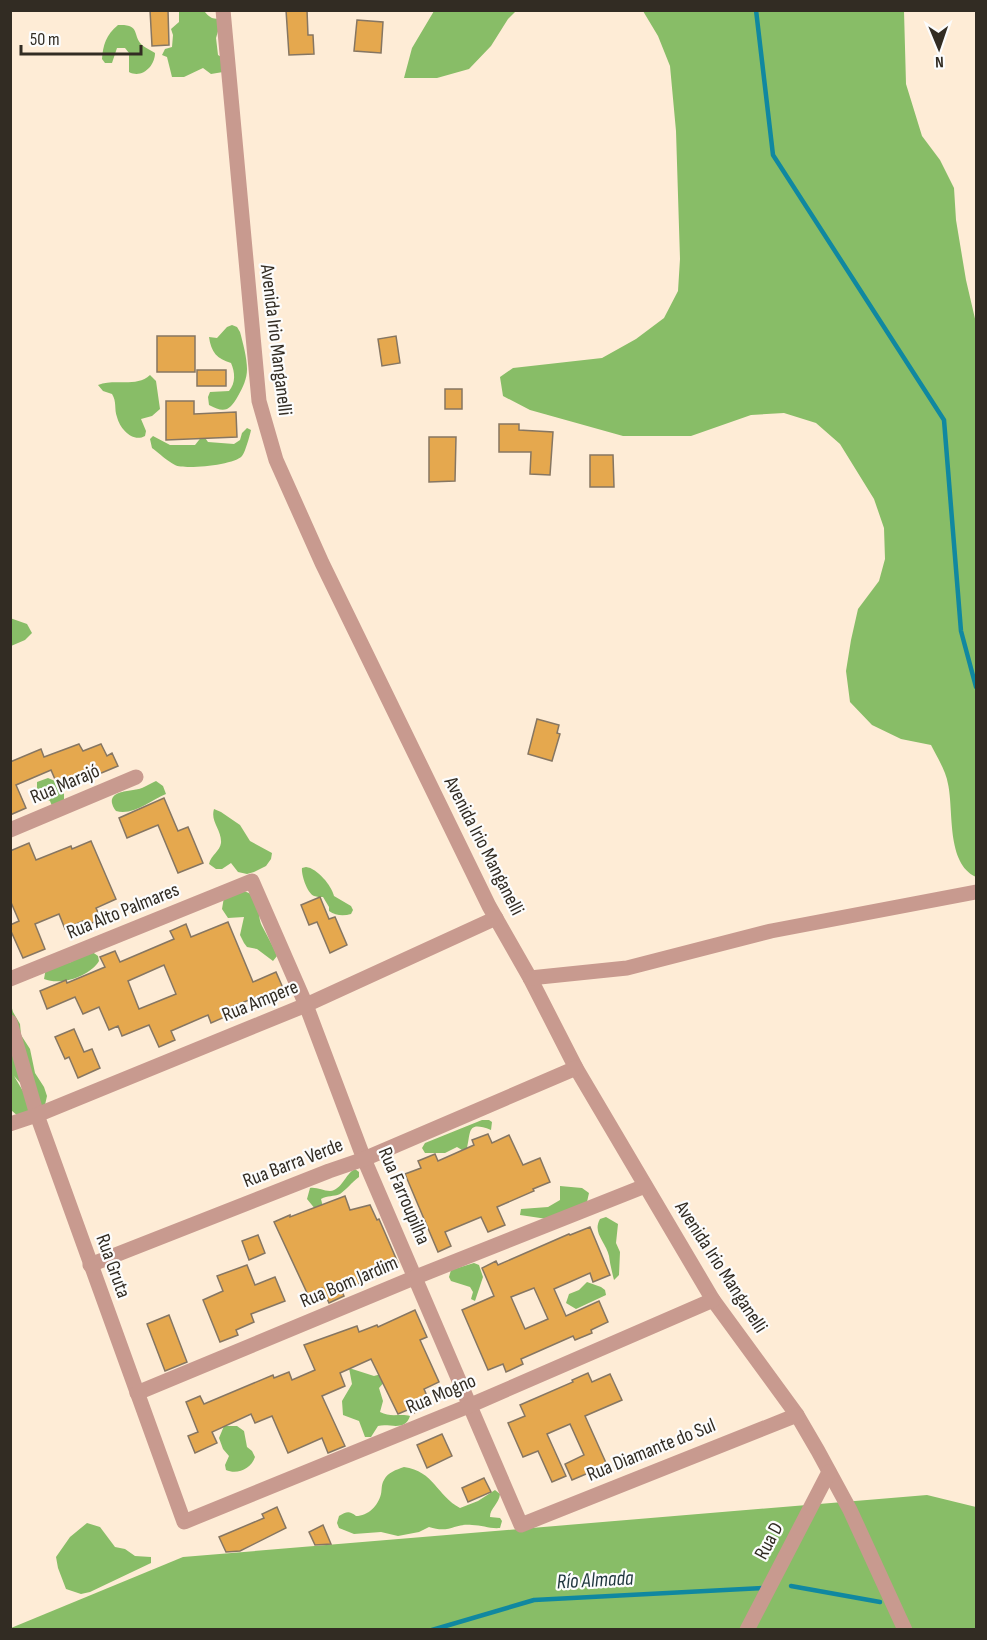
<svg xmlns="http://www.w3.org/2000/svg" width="987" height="1640" font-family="'Sofia Sans Condensed',sans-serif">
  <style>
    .forest { fill: #88bd67 }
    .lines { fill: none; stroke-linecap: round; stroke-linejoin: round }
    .stream { stroke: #1088a0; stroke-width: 4.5 }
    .building { fill: #e5a84e; stroke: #867662; stroke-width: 1.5; fill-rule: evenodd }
    .street { stroke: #c89a8f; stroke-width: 15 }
    .labels { text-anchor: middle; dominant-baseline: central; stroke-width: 4.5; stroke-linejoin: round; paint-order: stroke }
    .street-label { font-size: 20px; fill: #322c23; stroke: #fcfcfc }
    .water-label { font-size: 21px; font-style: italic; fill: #1f363e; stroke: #fcfcfc }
  </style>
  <rect width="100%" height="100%" fill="#feecd6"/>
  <g class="forest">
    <path d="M 179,11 L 204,11 C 210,18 213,20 222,18 L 216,38 L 218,55 L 223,58 L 223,72 L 211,74 L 203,68 L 184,77 L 172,77 L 167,57 L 162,55 L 165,49 L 172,47 L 173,35 L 171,29 L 179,22 Z"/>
    <polygon points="434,11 434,10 516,11 508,19 491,46 469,69 437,78 404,78 412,48"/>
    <path d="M 643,11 L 904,11 L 906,84 L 922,136 L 940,160 L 954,188 L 956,220 L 966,280 L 976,323 L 976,877 C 946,863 954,811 948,784 C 946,771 937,757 931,745 L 901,739 L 872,725 L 850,702 L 846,671 L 851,640 L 858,609 L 879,581 L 885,559 L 884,528 L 874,499 L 840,444 L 816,423 L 784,413 L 751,415 L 691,436 L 623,436 L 530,410 L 503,396 L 500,377 L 513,368 L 602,358 L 636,339 L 664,318 L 678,291 L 680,259 L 676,131 L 670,66 L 658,36 Z"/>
    <path d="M 118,25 C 141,24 132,35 142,45 C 145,48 151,50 155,53 C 155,66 142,79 129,72 L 129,53 L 125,48 L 117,48 L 112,63 L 105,63 L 102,59 C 103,45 106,35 118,25 Z"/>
    <path d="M 232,325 L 237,327 L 240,332 C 243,343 247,358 247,369 C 247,379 243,387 238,396 C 230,410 225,414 209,405 L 208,397 L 210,392 L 229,391 C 236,383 235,372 231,363 C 217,359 211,352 209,337 L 217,338 L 227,327 Z"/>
    <path d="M 150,375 L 156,381 L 160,409 L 152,416 L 141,419 L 146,431 L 145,436 C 133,443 120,429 117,417 C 114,409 117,402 112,394 L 103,391 L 98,385 C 115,378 136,388 150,375 Z"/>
    <path d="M 247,428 L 251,430 C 250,435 245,453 242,456 C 235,465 184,470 175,465 C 167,461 159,453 152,448 L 150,439 L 153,436 L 170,445 L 195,445 L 203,435 L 208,442 L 234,444 L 240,440 L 242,433 Z"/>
    <polygon points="10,618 27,624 32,633 25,640 11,646"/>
    <polygon points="48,778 55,781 56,786 64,792 64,806 52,806 50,801 37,794 37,782"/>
    <path d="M 156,781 L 163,786 L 166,794 C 151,800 133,816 116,811 C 101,789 132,792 142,788 C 147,786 151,783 156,781 Z"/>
    <path d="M 214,809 L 221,812 L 240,825 L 250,841 L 272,853 L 271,859 L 266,866 L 254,872 L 247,874 L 238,872 L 231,863 L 222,869 L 216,869 L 209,864 C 211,855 220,851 221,843 C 222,830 210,822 214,809 Z"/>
    <path d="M 306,867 C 317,868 332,886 334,896 L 351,906 L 353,910 L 351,914 C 344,916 336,916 329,911 L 329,907 L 323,897 C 320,897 317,897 314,896 C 307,893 301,874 302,868 Z"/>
    <path d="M 243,891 C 266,897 255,912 262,926 C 267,936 273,945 277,956 L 273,961 L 257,949 L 247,947 L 244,943 L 240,935 L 244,917 L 228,918 L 222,909 L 224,897 Z"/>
    <path d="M 84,951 L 91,951 L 98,956 L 99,961 C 90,976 62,986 44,979 L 46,968 L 59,962 C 71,966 75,959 84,951 Z"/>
    <polygon points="10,1001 13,1012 20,1024 21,1035 30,1049 35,1073 44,1087 47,1096 45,1105 42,1107 14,1076 36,1113 19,1117 11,1110"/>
    <path d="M 482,1120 L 489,1120 L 492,1122 L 491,1130 C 467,1121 471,1131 467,1148 L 462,1150 L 457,1147 L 445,1153 L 425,1153 L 422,1148 L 425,1143 Z"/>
    <path d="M 355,1169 L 359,1172 L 359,1177 C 352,1182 346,1190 340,1194 C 333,1197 328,1195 321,1199 L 323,1207 L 316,1210 L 307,1199 L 310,1188 C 317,1187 323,1191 330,1191 C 342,1190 345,1174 355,1169 Z"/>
    <polygon points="560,1186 582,1188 589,1193 587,1202 547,1219 520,1215 521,1209 548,1207 560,1200"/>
    <path d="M 606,1217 L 618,1224 L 616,1243 L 620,1252 L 619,1275 L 614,1280 C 612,1272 610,1264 609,1256 C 606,1242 592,1233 600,1219 Z"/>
    <polygon points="474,1263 479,1265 483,1277 475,1301 471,1299 473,1292 470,1287 451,1281 449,1277 451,1270"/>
    <polygon points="587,1282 601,1287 605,1290 606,1295 576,1309 566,1303 569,1294 579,1290"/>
    <path d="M 349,1368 L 374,1376 L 388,1372 L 386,1380 L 379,1388 L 383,1401 L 380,1412 C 391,1418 401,1413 410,1416 C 405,1432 390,1423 378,1426 L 371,1437 L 365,1437 L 359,1421 L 343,1415 L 342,1401 L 352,1384 Z"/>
    <path d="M 224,1426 L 237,1426 L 244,1431 L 247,1447 L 252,1451 L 255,1457 C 251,1469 237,1475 226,1470 L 225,1465 L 229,1456 L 223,1449 L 219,1438 Z"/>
    <path d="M 404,1467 C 434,1471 437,1496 460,1508 L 478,1501 L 495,1490 L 500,1494 C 499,1504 490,1508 490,1517 L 500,1518 L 502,1521 L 500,1528 C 490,1529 482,1525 472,1525 C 454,1523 450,1534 429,1527 L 419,1532 L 398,1536 L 381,1532 L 354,1534 L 339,1528 L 337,1523 L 339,1516 C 346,1512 349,1510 356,1516 C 368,1516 378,1506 381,1494 C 382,1490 381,1485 384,1480 C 388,1472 396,1470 404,1467 Z"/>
    <polygon points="927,1495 976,1507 976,1629 11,1630 11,1628 183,1557"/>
    <polygon points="87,1523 100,1527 115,1547 125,1549 135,1556 151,1557 151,1563 90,1592 81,1594 66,1589 58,1568 56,1557 70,1537"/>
  </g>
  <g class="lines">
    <g class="stream">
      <polyline points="756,10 773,155 944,420 961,631 976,687"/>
      <polyline points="791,1586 880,1602"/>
      <polyline points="432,1630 534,1600 763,1588"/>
    </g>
  </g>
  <g class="building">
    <polygon points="150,10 168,10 169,45 152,46"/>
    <polygon points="286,10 307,10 308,35 313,35 314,54 289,55"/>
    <polygon points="357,20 383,22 381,53 354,51"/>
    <rect x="157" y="336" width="38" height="36"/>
    <polygon points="396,336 400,363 382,366 378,339"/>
    <rect x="197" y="370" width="29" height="16"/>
    <rect x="445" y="389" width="17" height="20"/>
    <polygon points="166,401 194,401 194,414 236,412 237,437 166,440"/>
    <polygon points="499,424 519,424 519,430 553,432 550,475 530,474 531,452 499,452"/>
    <polygon points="429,437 456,437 455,481 429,482"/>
    <polygon points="590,455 613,455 614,487 590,487"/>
    <polygon points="537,719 559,725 557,733 560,734 552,761 528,754"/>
    <polygon points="79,744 83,751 101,744 107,756 112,753 118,766 99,774 97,770 77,779 76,776 57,784 51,770 16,785 26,808 10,815 10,762 41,749 44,757"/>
    <polygon points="164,798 178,831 188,827 203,863 178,873 158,825 127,838 119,818"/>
    <polygon points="91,841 116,899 96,908 101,919 85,926 83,921 65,929 59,914 35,924 45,949 23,958 10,929 10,925 19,921 10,900 10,851 29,843 36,860 71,846 72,849"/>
    <polygon points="320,897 329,919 335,917 347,945 330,953 317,922 309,925 301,905"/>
    <path d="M 228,922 L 253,982 L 276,972 L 283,988 L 265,996 L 264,994 L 224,1010 L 227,1016 L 211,1023 L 208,1015 L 171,1031 L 175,1040 L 159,1047 L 149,1025 L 122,1036 L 118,1026 L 109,1030 L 99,1007 L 83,1014 L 75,997 L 47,1009 L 40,991 L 66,980 L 67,983 L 105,967 L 100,957 L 115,951 L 120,962 L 174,939 L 170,931 L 186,924 L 191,937 ZM 164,965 L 176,994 L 139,1009 L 128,981 Z"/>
    <polygon points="74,1029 84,1052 92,1049 100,1068 78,1078 69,1057 65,1059 55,1037"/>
    <polygon points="488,1134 492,1143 509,1135 523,1165 540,1158 550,1182 533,1189 534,1191 497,1207 505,1225 488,1232 481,1217 445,1232 451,1246 438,1252 405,1174 421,1168 418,1161 435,1154 438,1161 474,1145 472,1140"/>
    <polygon points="345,1196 350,1210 370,1205 377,1220 379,1219 398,1263 377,1273 378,1276 342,1291 344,1296 329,1303 322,1288 308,1295 274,1222 290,1215 290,1217"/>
    <path d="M 590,1227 L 610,1275 L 593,1282 L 590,1273 L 554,1289 L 566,1316 L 599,1301 L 608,1322 L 591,1330 L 592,1333 L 575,1340 L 573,1336 L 521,1359 L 523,1364 L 506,1372 L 503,1364 L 488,1370 L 462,1310 L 494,1296 L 482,1268 L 496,1261 L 498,1265 L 569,1234 L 570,1235 ZM 534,1288 L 548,1319 L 525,1329 L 511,1297 Z"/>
    <polygon points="258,1235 265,1253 249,1260 242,1241"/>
    <polygon points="247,1265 255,1285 275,1277 285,1301 251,1314 254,1322 236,1330 238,1335 220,1342 203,1300 223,1291 217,1276"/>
    <polygon points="415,1310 427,1337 420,1340 439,1382 424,1389 431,1405 414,1413 412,1408 398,1414 371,1359 340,1373 345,1386 322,1396 345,1446 328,1453 322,1438 288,1453 272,1416 255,1423 251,1414 212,1432 217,1443 195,1453 188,1436 198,1432 186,1402 200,1396 204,1404 273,1375 274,1378 289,1372 292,1380 315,1370 304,1345 357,1326 359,1332 377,1325 378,1327"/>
    <polygon points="169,1315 187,1362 165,1371 147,1324"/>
    <polygon points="588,1373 592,1382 610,1374 622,1400 585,1416 607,1465 572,1480 565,1464 584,1455 570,1424 547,1434 566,1476 552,1482 538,1451 523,1457 508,1423 525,1416 520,1405 573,1382 572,1380"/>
    <polygon points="442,1434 452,1456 427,1468 417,1445"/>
    <polygon points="484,1478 491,1492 468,1502 462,1488"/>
    <polygon points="277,1507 286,1528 240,1551 226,1552 219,1537 264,1518 262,1514"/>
    <polygon points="323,1525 331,1544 315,1545 309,1532"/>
  </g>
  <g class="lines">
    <g class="street">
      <polyline points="223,10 259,401 276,460 322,563 489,906 530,978 576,1068 713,1300 797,1415 818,1451 850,1510 905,1630"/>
      <polyline points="10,830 136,777"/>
      <polyline points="530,978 627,968 771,931 976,892"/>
      <polyline points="10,979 252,881 306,1005 364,1159 521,1525 797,1415"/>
      <polyline points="10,1022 37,1115 184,1522 471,1405 713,1300"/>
      <polyline points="10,1124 37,1115 306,1005 496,918"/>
      <polyline points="90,1265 329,1171 364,1159 576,1068"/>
      <polyline points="137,1393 416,1277 645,1186"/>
      <polyline points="747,1630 829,1472"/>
    </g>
  </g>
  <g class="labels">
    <g class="street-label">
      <text transform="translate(276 340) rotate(83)">Avenida Irio Manganelli</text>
      <text transform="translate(65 784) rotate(-23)">Rua Marajó</text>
      <text transform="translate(484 846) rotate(63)">Avenida Irio Manganelli</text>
      <text transform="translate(123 911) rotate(-22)">Rua Alto Palmares</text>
      <text transform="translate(260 1001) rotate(-22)">Rua Ampere</text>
      <text transform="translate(293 1163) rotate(-21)">Rua Barra Verde</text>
      <text transform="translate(404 1196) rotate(67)">Rua Farroupilha</text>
      <text transform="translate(113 1266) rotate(70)">Rua Gruta</text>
      <text transform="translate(721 1267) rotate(57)">Avenida Irio Manganelli</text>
      <text transform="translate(349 1282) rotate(-23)">Rua Bom Jardim</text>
      <text transform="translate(441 1394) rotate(-23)">Rua Mogno</text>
      <text transform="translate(651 1450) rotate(-22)">Rua Diamante do Sul</text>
      <text transform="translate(769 1541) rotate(-62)">Rua D</text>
    </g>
    <g class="water-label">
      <text transform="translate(595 1580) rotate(-3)">Río Almada</text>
    </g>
  </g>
  <rect width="987" height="1640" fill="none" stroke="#322c23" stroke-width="24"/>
  <g transform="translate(939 48) rotate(178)" stroke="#fcfcfc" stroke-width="4.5" paint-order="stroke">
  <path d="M0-4.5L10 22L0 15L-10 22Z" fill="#322c23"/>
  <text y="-9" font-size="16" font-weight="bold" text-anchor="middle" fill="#322c23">N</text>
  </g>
  <path d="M21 45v9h120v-9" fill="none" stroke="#322c23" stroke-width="3"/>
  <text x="30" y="45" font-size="18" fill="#322c23" stroke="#fcfcfc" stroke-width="4.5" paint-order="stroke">50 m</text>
</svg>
